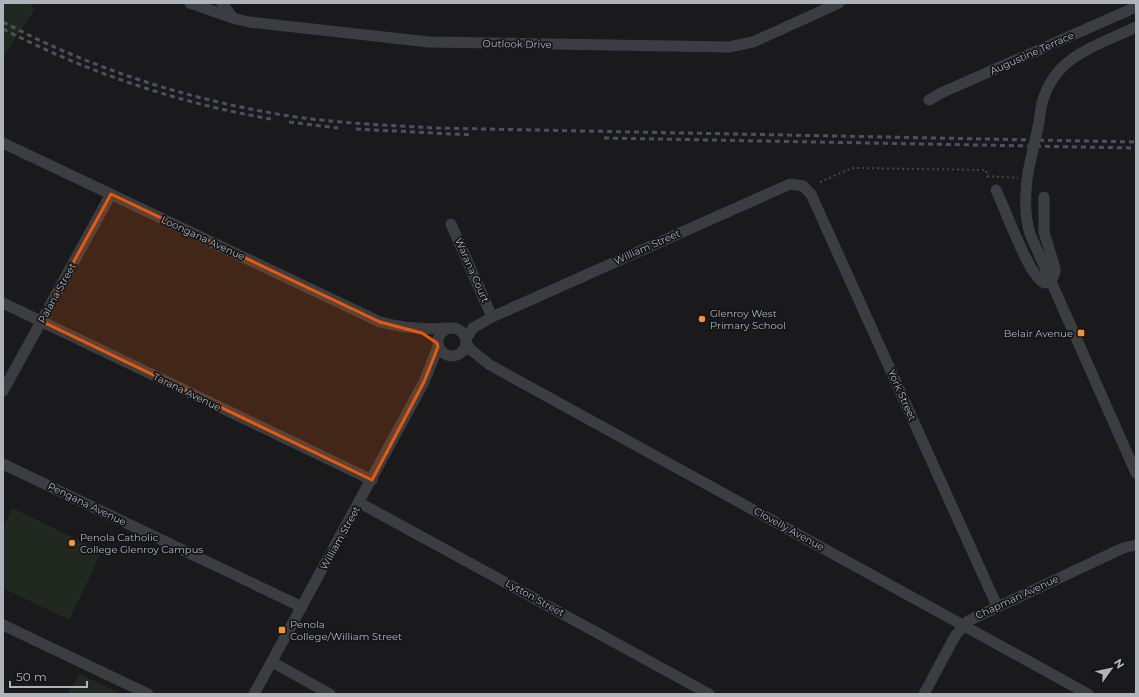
<svg xmlns="http://www.w3.org/2000/svg" width="1139" height="697" font-family="Montserrat,sans-serif">
  <style>
    .green { fill: #202820 }
    .lines { fill: none; stroke-linecap: round; stroke-linejoin: round }
    .path { stroke: #414448; stroke-width: 2; stroke-dasharray: 2 3; stroke-linecap: butt }
    .minor { stroke: #3b3d41; stroke-width: 11 }
    .rail { stroke: #4e5256; stroke-width: 3; stroke-dasharray: 5 4; stroke-linecap: butt }
    .minor-bridge { stroke: #3b3d41; stroke-width: 11 }
    .marked { fill: #e8590c; fill-opacity: 0.2; stroke: #e8590c; stroke-width: 3; stroke-linejoin: round }
    .poi-dot { fill: #f2933d; stroke: #151517; stroke-width: 1.5 }
    .labels { text-anchor: middle; dominant-baseline: central; stroke-width: 3.5; stroke-linejoin: round; paint-order: stroke }
    .street-label { font-size: 10px; fill: #adb4bc; stroke: #151517 }
    .poi-label { font-size: 10px; fill: #adb4bc; stroke: #151517; text-anchor: start }
  </style>
  <rect width="100%" height="100%" fill="#1a1a1c"/>
  <g class="green">
    <polygon points="3,3 28,3 35,9 3,57"/>
    <polygon points="12,508 102,551 69,620 3,588 3,527"/>
    <polygon points="80,674 119,693 67,694"/>
  </g>
  <g class="lines">
    <g class="path">
      <polyline points="987,176 1018,178"/>
      <polyline points="820,182 852,168 860,168 986,170 988,180"/>
    </g>
    <g class="minor">
      <polyline points="190,3 233,18 249,22 429,42 729,47 753,42 839,3"/>
      <polyline points="222,3 233,18"/>
      <polyline points="929,100 941,93 1136,7"/>
      <path d="M 1038,127 C 1040,118 1040,108 1043,100 C 1056,55 1099,45 1136,27"/>
      <path d="M 3,143 L 380,322 C 403,328 424,330 448,328"/>
      <path d="M 1028,172 C 1025,194 1024,213 1030,234 L 1136,473"/>
      <path d="M 996,190 C 1005,207 1029,279 1045,283 L 1051,282 L 1055,272 L 1055,268 L 1044,232 L 1044,197"/>
      <polyline points="451,224 492,317"/>
      <polyline points="3,303 372,480"/>
      <circle cx="452" cy="342" r="14"/>
      <polyline points="466,339 473,328 492,317 790,184 803,186 811,194 997,606"/>
      <polyline points="466,343 471,350 490,365 1088,694"/>
      <polyline points="3,391 111,194"/>
      <polyline points="3,464 302,607"/>
      <polyline points="360,503 709,694"/>
      <polyline points="3,625 148,694"/>
      <polyline points="272,662 330,694"/>
      <polyline points="254,694 424,382 438,347"/>
      <polyline points="924,694 955,636 968,621 1123,548 1136,545"/>
    </g>
    <g class="rail">
      <path d="M 3,22 C 90,68 186,99 283,115 C 333,123 384,125 434,128 L 1136,142"/>
      <path d="M 3,29 C 87,72 177,103 271,119"/>
      <polyline points="289,122 338,128"/>
      <polyline points="356,129 472,135"/>
      <polyline points="604,138 1136,148"/>
    </g>
    <polyline class="minor-bridge" points="1028,172 1038,127"/>
  </g>
  <path class="marked" d="M 111,194 L 380,322 L 422,333 L 437,343 L 438,347 L 424,382 L 372,480 L 41,321 Z"/>
  <g class="poi-dot">
    <circle cx="702" cy="319" r="4"/>
    <rect x="1077" y="329" width="8" height="8" rx="2"/>
    <circle cx="72" cy="543" r="4"/>
    <rect x="278" y="626" width="8" height="8" rx="2"/>
  </g>
  <g class="labels">
    <g class="street-label">
      <text transform="translate(517 44) rotate(1)">Outlook Drive</text>
      <text transform="translate(1032 53) rotate(-24)">Augustine Terrace</text>
      <text transform="translate(203 238) rotate(25)">Loongana Avenue</text>
      <text transform="translate(647 247) rotate(-24)">William Street</text>
      <text transform="translate(472 270) rotate(66)">Warana Court</text>
      <text transform="translate(57 293) rotate(-61)">Palana Street</text>
      <text transform="translate(187 392) rotate(26)">Tarana Avenue</text>
      <text transform="translate(902 395) rotate(66)">York Street</text>
      <text transform="translate(87 504) rotate(26)">Pengana Avenue</text>
      <text transform="translate(789 529) rotate(29)">Clovelly Avenue</text>
      <text transform="translate(340 538) rotate(-61)">William Street</text>
      <text transform="translate(1017 597) rotate(-25)">Chapman Avenue</text>
      <text transform="translate(535 598) rotate(29)">Lytton Street</text>
    </g>
    <g class="poi-label">
      <text x="710" y="313">Glenroy West<tspan x="710" dy="12">Primary School</tspan></text>
      <text x="1073" y="333" text-anchor="end">Belair Avenue</text>
      <text x="80" y="537">Penola Catholic<tspan x="80" dy="12">College Glenroy Campus</tspan></text>
      <text x="290" y="624">Penola<tspan x="290" dy="12">College/William Street</tspan></text>
    </g>
  </g>
  <rect width="1139" height="697" fill="none" stroke="#adb4bc" stroke-width="8"/>
  <g transform="translate(1111 669) rotate(57)" stroke="#151517" stroke-width="3" paint-order="stroke">
  <path d="M0-3L7 15L0 10L-7 15Z" fill="#adb4bc"/>
  <text y="-6" font-size="11" font-weight="bold" text-anchor="middle" fill="#adb4bc">N</text>
  </g>
  <path d="M10 681v6h77v-6" fill="none" stroke="#adb4bc" stroke-width="2"/>
  <text x="16" y="681" font-size="12" fill="#adb4bc" stroke="#151517" stroke-width="3" paint-order="stroke">50 m</text>
</svg>
